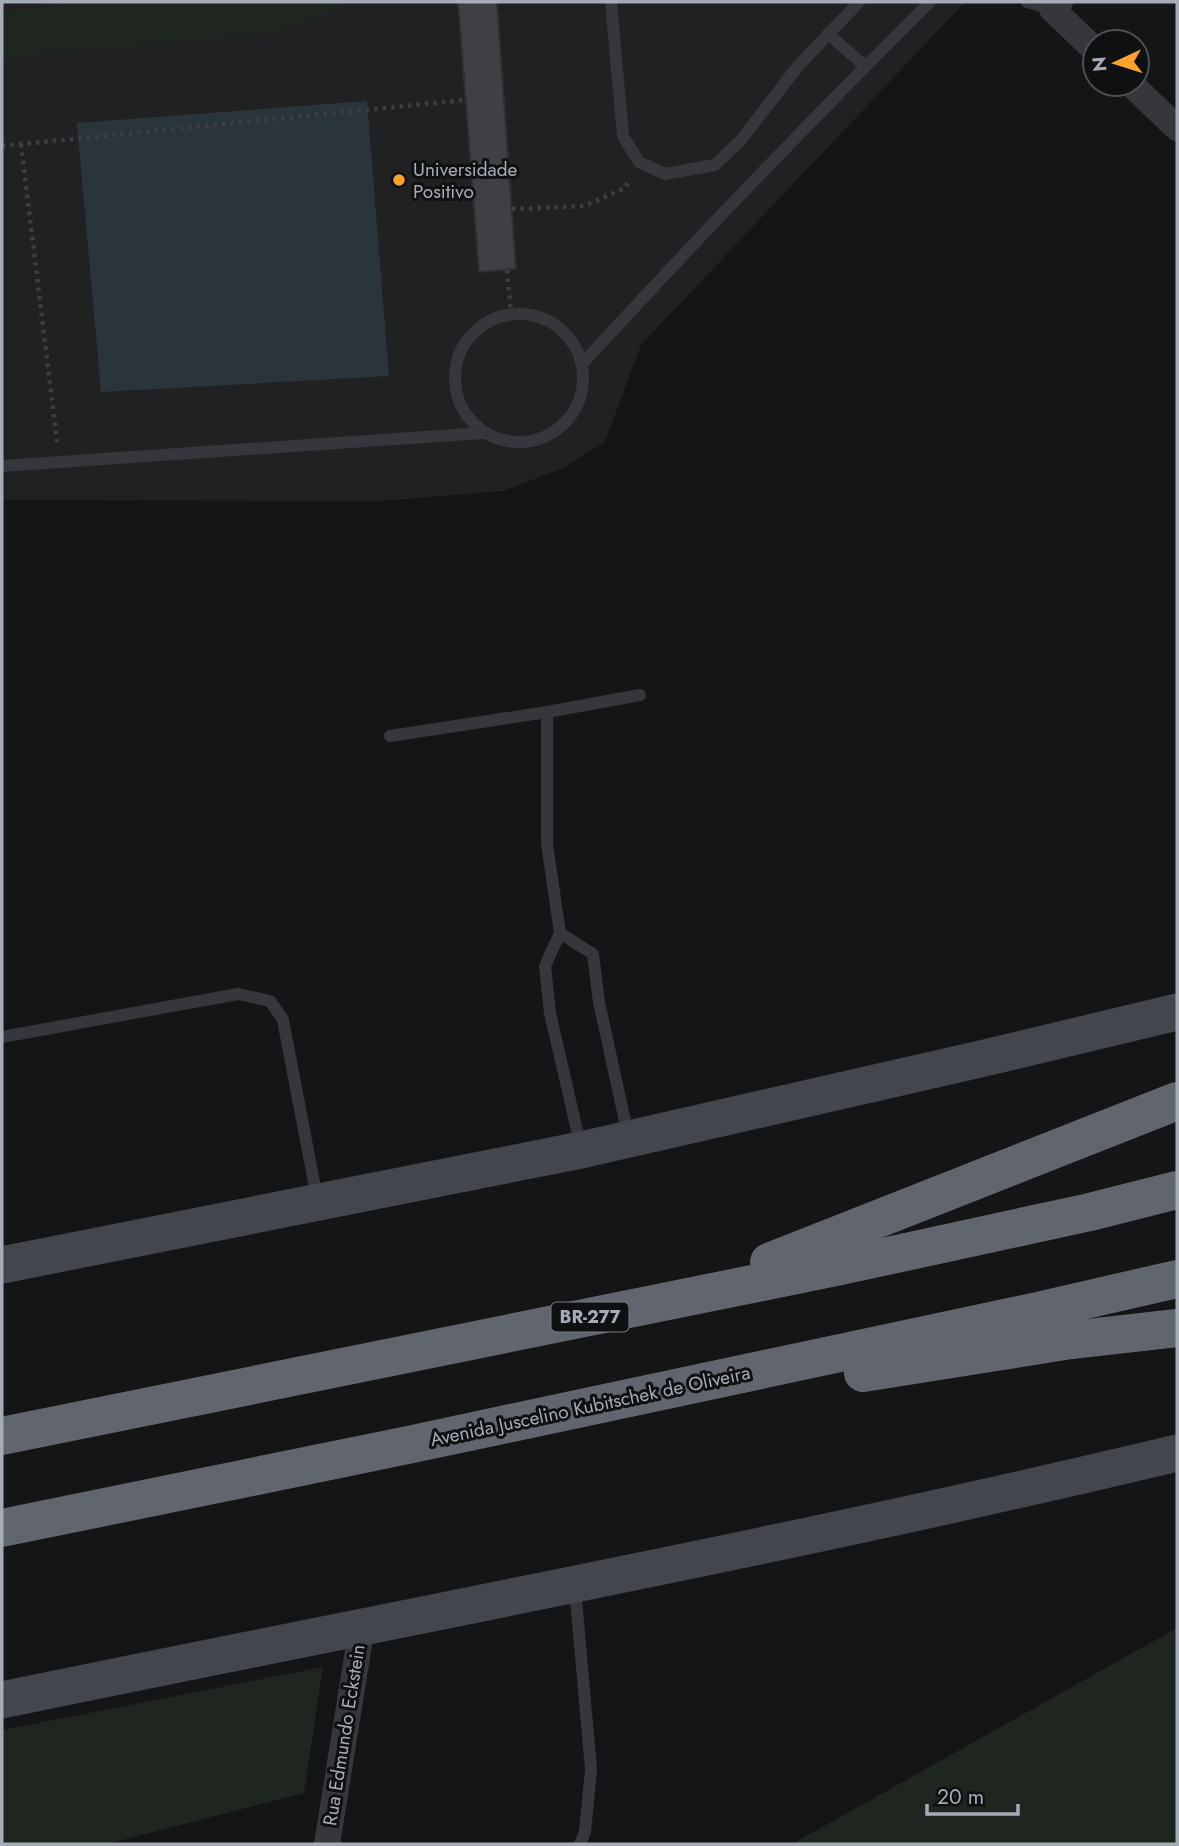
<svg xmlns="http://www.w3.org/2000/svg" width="1179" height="1846" font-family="Jost,sans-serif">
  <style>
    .built { fill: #202123 }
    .green { fill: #1e261f }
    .water { fill: #2a353b }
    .building { fill: #3e4043; stroke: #2e2f32; stroke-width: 2 }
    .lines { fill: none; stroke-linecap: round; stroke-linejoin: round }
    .path { stroke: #3b3e43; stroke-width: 4.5; stroke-dasharray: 3.5 5; stroke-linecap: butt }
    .lane { stroke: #35373c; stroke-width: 12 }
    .street { stroke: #35373c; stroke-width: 26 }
    .secondary { stroke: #43464c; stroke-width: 37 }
    .highway { stroke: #61656d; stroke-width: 38 }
    .poi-dot { fill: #f8a32b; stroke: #0f1011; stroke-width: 2.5 }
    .labels { text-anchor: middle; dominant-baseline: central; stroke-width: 6; stroke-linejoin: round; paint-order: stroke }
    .shield { fill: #0f1011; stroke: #797d85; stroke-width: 2 }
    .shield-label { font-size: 18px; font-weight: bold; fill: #a6acb7 }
    .poi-label { font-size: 19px; fill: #a6acb7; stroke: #0f1011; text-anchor: start }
    .street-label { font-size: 19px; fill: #a6acb7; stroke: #0f1011 }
  </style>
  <rect width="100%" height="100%" fill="#141516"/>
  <polygon class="built" points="2,2 965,2 641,345 605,442 561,469 503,491 380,501 2,500"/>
  <g class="green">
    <path d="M 99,2 L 345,2 C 319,22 286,30 254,36 L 2,58 L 2,11 Z"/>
    <polygon points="1177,1628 1177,1844 792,1844"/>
    <polygon points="323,1667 304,1793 107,1844 2,1844 2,1730"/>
  </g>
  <polygon class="water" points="367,101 389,376 101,392 77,123"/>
  <polygon class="building" points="458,2 497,2 516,269 479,272"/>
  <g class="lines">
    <g class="path">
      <polyline points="21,144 57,442"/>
      <polyline points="2,146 465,100"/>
      <polyline points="512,209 584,206 625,188 629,181"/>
      <polyline points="507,270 511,313"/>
    </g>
    <g class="lane">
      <polyline points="611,2 623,136 639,162 665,174 715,165 741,140 798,66 859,2"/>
      <polyline points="1027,2 1052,9"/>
      <polyline points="828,34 865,66"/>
      <circle cx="519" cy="378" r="64"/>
      <path d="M 582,364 C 695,241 811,120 930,2"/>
      <polyline points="2,466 483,433"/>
      <polyline points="547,712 547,844 560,933 545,966 550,1013 581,1148"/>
      <polyline points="390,736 547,712 640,695"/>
      <polyline points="560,933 593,954 599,1002 628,1135"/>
      <polyline points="2,1037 238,994 270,1001 283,1020 317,1198"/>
      <polyline points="575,1588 591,1769 585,1832 580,1844"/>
    </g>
    <g class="street">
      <polyline points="1060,2 1052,9 1095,50"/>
      <polyline points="1131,84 1177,128"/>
      <polyline points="327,1844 362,1626"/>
    </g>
    <g class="secondary">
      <polyline points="2,1265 581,1150 989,1057 1177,1012"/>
      <path d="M 2,1700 C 394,1619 788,1546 1177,1453"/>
    </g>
    <g class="highway">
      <polyline points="769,1262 1177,1101"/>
      <polyline points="863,1373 1071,1340 1177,1328"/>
      <polyline points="2,1436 841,1266 1090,1212 1177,1190"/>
      <polyline points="2,1528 408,1445 1033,1312 1177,1279"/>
    </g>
  </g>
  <circle class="poi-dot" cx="399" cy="180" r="7"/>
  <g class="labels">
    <rect class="shield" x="551.5" y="1302.5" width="77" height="29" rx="5"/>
    <g class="shield-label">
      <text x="590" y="1317">BR-277</text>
    </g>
    <g class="poi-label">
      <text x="413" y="169">Universidade<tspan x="413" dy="22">Positivo</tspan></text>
    </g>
    <g class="street-label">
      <text transform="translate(590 1406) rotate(-12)">Avenida Juscelino Kubitschek de Oliveira</text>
      <text transform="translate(344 1735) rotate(-81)">Rua Edmundo Eckstein</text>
    </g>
  </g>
  <rect width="1179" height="1846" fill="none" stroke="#a6acb7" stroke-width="7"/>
  <g transform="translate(1116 63) rotate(266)"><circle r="33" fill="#0f1011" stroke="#4b4e53" stroke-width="2"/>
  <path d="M0-5L12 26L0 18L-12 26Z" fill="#f8a32b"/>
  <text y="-10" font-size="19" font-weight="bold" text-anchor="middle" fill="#a6acb7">N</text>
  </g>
  <path d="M927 1804v10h91v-10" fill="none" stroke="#a6acb7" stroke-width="3.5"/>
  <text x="937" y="1804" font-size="21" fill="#a6acb7" stroke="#0f1011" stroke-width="5" paint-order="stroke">20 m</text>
</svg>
